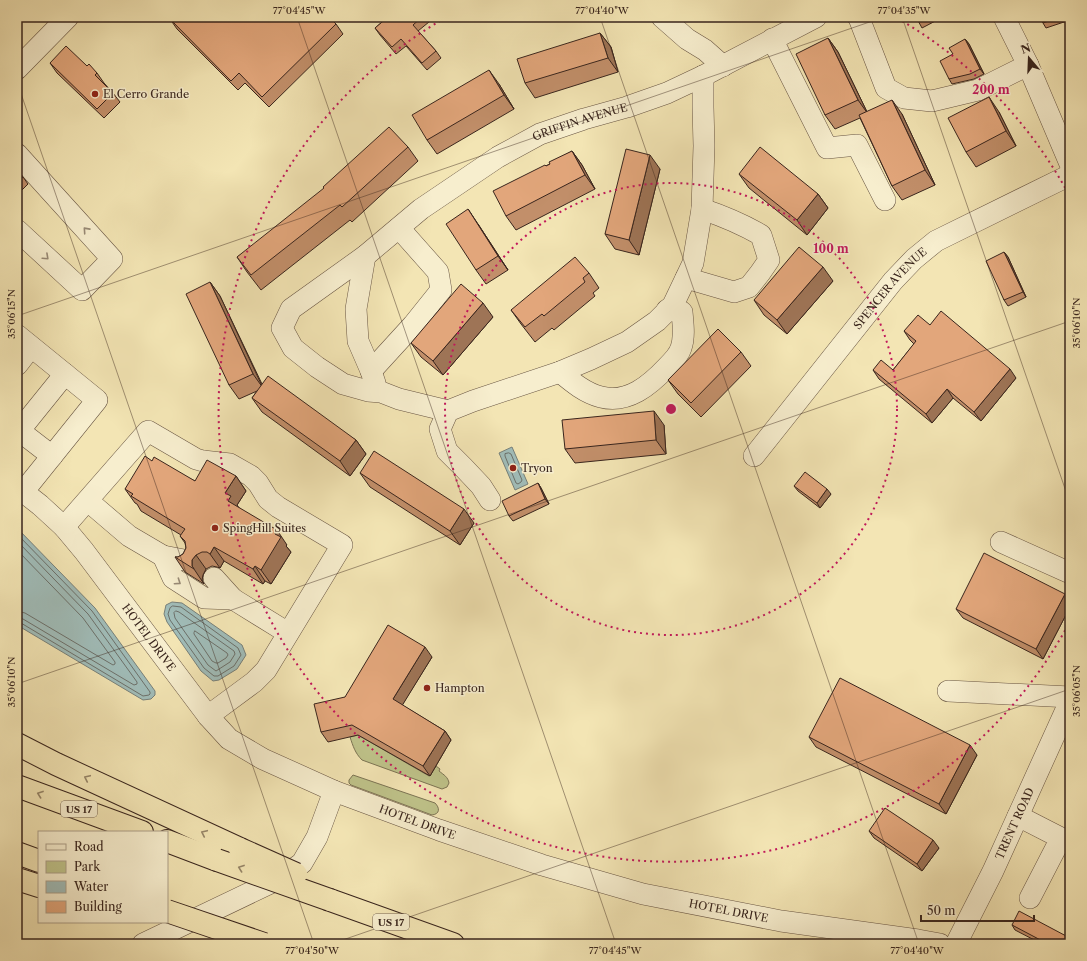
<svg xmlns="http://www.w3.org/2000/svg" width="1087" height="961" font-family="'Libre Caslon Text',serif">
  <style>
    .green { fill: #bfc38a; stroke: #7c7454 }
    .water { fill: #a0bcb8; stroke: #77807a }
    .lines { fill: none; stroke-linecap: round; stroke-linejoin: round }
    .shore { stroke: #6c706a; stroke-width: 1 }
    .minor-casing { stroke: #685543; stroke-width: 22 }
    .highway-casing { stroke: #39251d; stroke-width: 24 }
    .minor { stroke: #f7eece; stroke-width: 21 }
    .highway { stroke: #f3e5b4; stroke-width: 22 }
    .highway-bridge-casing { stroke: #39251d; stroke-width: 24; stroke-linecap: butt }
    .highway-bridge { stroke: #f3e5b4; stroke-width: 22 }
    .wall { fill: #c28f6a; stroke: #39251d }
    .shaded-wall { fill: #9e7456; stroke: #39251d }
    .building { fill: #e2a67b; stroke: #39251d }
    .oneway { stroke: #988a76 }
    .oneway2 { stroke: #968568 }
    .ticks { fill: none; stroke: #39251d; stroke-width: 1; stroke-opacity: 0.45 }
    .ring { fill: none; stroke: #c2185b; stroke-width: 2; stroke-dasharray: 2 4 }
    .poi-dot { fill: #8f2418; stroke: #f7eece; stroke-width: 1.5 }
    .labels { text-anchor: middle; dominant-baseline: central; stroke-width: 3; stroke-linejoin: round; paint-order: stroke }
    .shield { fill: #f7eece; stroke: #726152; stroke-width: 1 }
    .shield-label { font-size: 10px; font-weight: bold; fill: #39251d }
    .poi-label { font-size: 11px; fill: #39251d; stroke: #f7eece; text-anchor: start }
    .street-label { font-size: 11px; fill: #39251d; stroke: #f7eece }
    .centre { fill: #c2185b; stroke: #f7eece; stroke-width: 2 }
    .ring-label { font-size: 12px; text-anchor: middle; font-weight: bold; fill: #c2185b; stroke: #f7eece; stroke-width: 3; stroke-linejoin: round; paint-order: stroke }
    .neatline { fill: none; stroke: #39251d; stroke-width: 1.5 }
    .ticks-label { font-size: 10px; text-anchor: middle; fill: #39251d }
  </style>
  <rect width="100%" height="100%" fill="#f3e5b4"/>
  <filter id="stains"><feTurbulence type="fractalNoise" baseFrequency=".005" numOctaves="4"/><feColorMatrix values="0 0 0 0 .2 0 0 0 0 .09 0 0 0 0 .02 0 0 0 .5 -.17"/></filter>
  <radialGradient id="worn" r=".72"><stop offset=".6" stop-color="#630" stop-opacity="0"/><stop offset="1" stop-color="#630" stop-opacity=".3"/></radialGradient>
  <g class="green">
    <path d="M 358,735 L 429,776 L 436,766 L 440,769 L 439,771 C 444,775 448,777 449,783 L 447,787 L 442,789 L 362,760 C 355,753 353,746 350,737 Z"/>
    <path d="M 353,775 L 435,803 C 440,808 440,814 432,815 L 351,785 L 349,783 L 349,780 Z"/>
  </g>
  <g class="water">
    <polygon points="512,447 528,484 515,490 499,453"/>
    <polygon points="17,528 95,608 155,691 155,695 151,699 143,700 17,625"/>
    <polygon points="172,602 182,603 242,645 246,655 237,669 219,680 213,681 201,671 167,622 164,614 166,605"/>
  </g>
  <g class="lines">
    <g class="shore">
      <polygon points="509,453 511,454 522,480 521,482 518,484 516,483 505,456 505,454"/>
      <polyline points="17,534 92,611 150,692 150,694 149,695 143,696 21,623 17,622"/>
      <polyline points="17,541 88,614 137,682 137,684 134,685 23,619 17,617"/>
      <polyline points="17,550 83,618 115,662 115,664 113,665 25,613 17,611"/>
      <polygon points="173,606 181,607 238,648 241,655 234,666 218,676 214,676 204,668 170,620 168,614 170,608"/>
      <polygon points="176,611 179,612 234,651 235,654 230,662 216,671 208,665 175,618 174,613"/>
      <polygon points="195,631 227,653 228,655 226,658 218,663 216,663 212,661 194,634 194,633"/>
    </g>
    <g class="minor-casing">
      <g id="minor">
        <polyline points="662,17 687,39 705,50 723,66"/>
        <polyline points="858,17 859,18 886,88 904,98 932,101 978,90 1028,65"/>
        <polyline points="1004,17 1028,65 1070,164"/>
        <polyline points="772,39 827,148 857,145 885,200"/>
        <polyline points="17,69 68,17"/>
        <polyline points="17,154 112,259 82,290 17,230"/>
        <polyline points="365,256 356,309 358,341 371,371 375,383"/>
        <path d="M 686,278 L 734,292 L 749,287 L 760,273 L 769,260 L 761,235 C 742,224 723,216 702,209"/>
        <polyline points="17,335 97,400 23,492"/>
        <polyline points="17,365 31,347"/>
        <polyline points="371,371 413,325 441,290 438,272 399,228"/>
        <path d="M 560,372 C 572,382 585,393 601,397 C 628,404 650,385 667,367 C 672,362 679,355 681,348 C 685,337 683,323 682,312 L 667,310"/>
        <path id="s1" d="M 448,411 L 399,399 L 381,392 L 368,391 L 343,384 L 317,367 L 293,348 L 282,328 L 291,309 L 365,256 L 421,209 L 498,157 L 540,134 L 584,119 L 627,107 L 667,93 L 703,76 L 816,17"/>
        <polyline points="17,429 52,456"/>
        <polyline points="19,431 65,374"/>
        <path id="s2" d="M 754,456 L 893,281 L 914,259 L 936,241 L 1070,175"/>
        <path id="s3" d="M 17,487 L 40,505 L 64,527 L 84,551 L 208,716 L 229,739 L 263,759 L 334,791 L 439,830 L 542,865 L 643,894 L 781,921 L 918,940 L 940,944"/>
        <polyline points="490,500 481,486 464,468 447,451 440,429 448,411 473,401 560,372 591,359 627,342 657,321 673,305 693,263 702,209 704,146 703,107 703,76"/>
        <polyline points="88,501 129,536 163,556"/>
        <polyline points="64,527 148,431 196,459 203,461 230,464 251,476 258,483 268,499 278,507 342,545 266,670 254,682 208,716"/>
        <polyline points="1001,542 1070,573"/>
        <polyline points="184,560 163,556 173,578 204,598 233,599 214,578"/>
        <polyline points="233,599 288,633"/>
        <polyline points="948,691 1070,697"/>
        <polyline points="1018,816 1061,838 1030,898"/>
        <polyline points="143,944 281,878 302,863 317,837 334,791"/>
        <path id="s4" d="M 956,944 L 993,871 L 1070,701"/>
      </g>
    </g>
    <g class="highway-casing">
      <g id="highway">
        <polyline points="17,744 56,764 240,849"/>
        <polyline points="17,786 142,832"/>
        <polyline points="167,841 217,860"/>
        <polyline points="17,853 39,861"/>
        <polyline points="17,879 39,886"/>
        <polyline points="330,900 453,944"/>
      </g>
    </g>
    <use href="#minor" class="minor"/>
    <use href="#highway" class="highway"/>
    <g class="highway-bridge-casing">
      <g id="highway-bridge">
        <polyline points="240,849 296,874"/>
        <polyline points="217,860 330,900"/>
        <polyline points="167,911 264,944"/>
      </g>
    </g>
    <use href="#highway-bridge" class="highway-bridge"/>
  </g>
  <g class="wall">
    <polygon points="388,17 435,17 418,31 436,51 441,58 427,70 406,46 396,54 380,35 375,28"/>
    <polygon points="916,17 943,17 922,28"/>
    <polygon points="1041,17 1069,17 1070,20 1046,28 1043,23"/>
    <polygon points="170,19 336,24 343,34 269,107 245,83 238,90 177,29"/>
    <polygon points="600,33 611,47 618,72 535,98 525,83"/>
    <polygon points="828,38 838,52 867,112 902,114 935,185 902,200 892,186 860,118 835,129 825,115"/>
    <polygon points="965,39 969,44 984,74 974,79 952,84 949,79 953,54"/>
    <polygon points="50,63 87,66 97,73 104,83 113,93 120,102 104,118 57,73"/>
    <polygon points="499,84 514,109 437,154 427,140"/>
    <polygon points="999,112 1016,146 976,167 966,152"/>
    <polygon points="408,147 418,161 352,222 350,220 261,290 247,272 237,257"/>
    <polygon points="572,151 582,165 595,189 516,230 506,216 546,166"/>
    <polygon points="660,169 639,255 615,249 605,234"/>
    <polygon points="17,170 23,177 28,184 17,195"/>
    <polygon points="739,174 818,194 828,208 807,235 749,188"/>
    <polygon points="478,224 508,270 486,284 476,270"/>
    <polygon points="1004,252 1008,257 1026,297 1008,306 1004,300"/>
    <polygon points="589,273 599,288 593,293 595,296 554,330 552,328 535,342 521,324 511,310"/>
    <polygon points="833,281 787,334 764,315 754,300"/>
    <polygon points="210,282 220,296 262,384 356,440 366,454 350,476 262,412 252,398 257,391 239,399 229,385"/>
    <polygon points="493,317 443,375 421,357 411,343"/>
    <polygon points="930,325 1016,378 981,421 953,398 932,423 879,379 873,370 893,370 914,344 910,340 904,331"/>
    <polygon points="741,352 751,366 701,417 678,394 668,380"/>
    <polygon points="664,425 666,454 575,463 565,449"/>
    <polygon points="152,461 195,481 236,476 246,491 237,505 238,507 287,545 286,546 291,552 271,584 265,581 263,584 224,561 220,568 217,567 212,566 206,569 203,575 202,580 204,584 185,572 175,557 178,557 183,554 186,548 185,543 180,536 181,535 141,511 137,504 135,503 125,489"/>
    <polygon points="360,473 474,523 460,545 370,487"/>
    <polygon points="538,483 541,488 549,504 513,521 509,516"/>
    <polygon points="794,486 831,494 820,508 798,491"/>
    <polygon points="1070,601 1070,607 1043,659 963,618 956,609"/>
    <polygon points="432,657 402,705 445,731 451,740 430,776 358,735 328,742 321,732 345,697"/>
    <polygon points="809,737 977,755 946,814 816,747"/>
    <polygon points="869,831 939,848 922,871 874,838"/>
    <polygon points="1012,925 1070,944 1042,944 1015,930"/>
  </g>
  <g class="shaded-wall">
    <polygon points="600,33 611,47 618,72 608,58"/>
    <polygon points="828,38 838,52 868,114 858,100"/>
    <polygon points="965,39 969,44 984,74 980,69"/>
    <polygon points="489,70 499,84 514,109 504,95"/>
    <polygon points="989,97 999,112 1016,146 1006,131"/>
    <polygon points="892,100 902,114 935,185 925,170"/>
    <polygon points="572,151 582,165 595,189 585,175"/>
    <polygon points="650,155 660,169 639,255 629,240"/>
    <polygon points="818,194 828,208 807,235 797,220"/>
    <polygon points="468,209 478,224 508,270 498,256"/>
    <polygon points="1004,252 1008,257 1026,297 1023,292"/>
    <polygon points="823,267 833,281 787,334 777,320"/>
    <polygon points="210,282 220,296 263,388 253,374"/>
    <polygon points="483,303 493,317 443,375 433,361"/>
    <polygon points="1010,369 1016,378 981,421 974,412"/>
    <polygon points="947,389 953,398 932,423 926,414"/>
    <polygon points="654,411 664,425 666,454 656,440"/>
    <polygon points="356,440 366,454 350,476 340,461"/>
    <polygon points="236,476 246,491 237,505 241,511 228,501 225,493"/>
    <polygon points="538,483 541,488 549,504 545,499"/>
    <polygon points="827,489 831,494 820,508 817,503"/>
    <polygon points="464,509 474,523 460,545 450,531"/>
    <polygon points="277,530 287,545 286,546 291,552 271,584 261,570 275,534"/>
    <polygon points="214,547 224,561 220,568 210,554"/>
    <polygon points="196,555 206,569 203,575 202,580 204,584 192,566 192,560"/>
    <polygon points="255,566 265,581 263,584 253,569"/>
    <polygon points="1065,594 1070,601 1070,607 1043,659 1036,649"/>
    <polygon points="425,647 432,657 400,709 393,699"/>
    <polygon points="445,731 451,740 430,776 423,766"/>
    <polygon points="970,745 977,755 946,814 939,804"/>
    <polygon points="933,840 939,848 922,871 917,864"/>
    <polygon points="1068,937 1070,939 1070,944 1065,944"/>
  </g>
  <g class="building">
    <polygon points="173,17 329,17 336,24 262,97 239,73 231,81 170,19"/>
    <polygon points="388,17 422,17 413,25 436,51 422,63 401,39 392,47 375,28"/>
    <polygon points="916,17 930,17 919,22"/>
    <polygon points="1041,17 1060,17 1043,23"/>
    <polygon points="600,33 608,58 525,83 517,59"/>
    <polygon points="828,38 858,100 825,115 796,54"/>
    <polygon points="965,39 980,69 970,74 949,79 940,61 953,54 949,48"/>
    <polygon points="66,46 87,66 89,64 97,73 95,75 113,93 97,109 50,63"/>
    <polygon points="489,70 504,95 427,140 412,115"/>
    <polygon points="989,97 1006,131 966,152 948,118"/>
    <polygon points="892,100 925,170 892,186 859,115"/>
    <polygon points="389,127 408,147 342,207 340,205 251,275 237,257 324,188 323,187"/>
    <polygon points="760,147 818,194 797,220 739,174"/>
    <polygon points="626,149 650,155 629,240 605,234"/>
    <polygon points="572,151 585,175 506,216 493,191 545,165 546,166 550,164 549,162"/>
    <polygon points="17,170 23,177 17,183"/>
    <polygon points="468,209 498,256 476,270 446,224"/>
    <polygon points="799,247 823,267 777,320 754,300"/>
    <polygon points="1004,252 1023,292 1004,300 986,261"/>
    <polygon points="575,257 589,273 583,278 585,282 544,316 542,314 525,327 511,310"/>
    <polygon points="210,282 253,374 229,385 186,294"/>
    <polygon points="461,284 483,303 433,361 411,343"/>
    <polygon points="941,311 1010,369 974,412 947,389 926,414 873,370 881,360 893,370 916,341 904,331 918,315 930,325"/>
    <polygon points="718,329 741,352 691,403 668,380"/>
    <polygon points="268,376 356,440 340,461 252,398"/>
    <polygon points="654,411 656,440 565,449 562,420"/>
    <polygon points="374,451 464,509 450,531 360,473"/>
    <polygon points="145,456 152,461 154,457 195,481 207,460 236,476 225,493 231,496 228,501 277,530 275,534 281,537 261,570 255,566 253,569 214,547 210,554 207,552 202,552 196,555 192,560 192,566 194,569 175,557 178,557 183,554 186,548 185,541 180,536 185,529 131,496 133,494 125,489"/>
    <polygon points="805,472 827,489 817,503 794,486"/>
    <polygon points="538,483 545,499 509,516 502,501"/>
    <polygon points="984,553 1065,594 1036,649 956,609"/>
    <polygon points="388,625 425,647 393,699 445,731 423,766 352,725 321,732 314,704 345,697"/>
    <polygon points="840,678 970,745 939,804 809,737"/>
    <polygon points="885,808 933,840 917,864 869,831"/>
    <polygon points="1019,911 1068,937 1065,944 1048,944 1012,925"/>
  </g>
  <defs><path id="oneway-chevron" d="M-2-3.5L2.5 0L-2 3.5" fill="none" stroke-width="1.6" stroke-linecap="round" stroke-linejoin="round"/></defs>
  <g class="oneway">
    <use href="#oneway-chevron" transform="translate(86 230) rotate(-132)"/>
    <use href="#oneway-chevron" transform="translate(46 257) rotate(43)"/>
    <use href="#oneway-chevron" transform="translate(178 582) rotate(34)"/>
  </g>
  <g class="oneway2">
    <use href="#oneway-chevron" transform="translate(87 778) rotate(-155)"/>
    <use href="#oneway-chevron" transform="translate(40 794) rotate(-160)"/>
    <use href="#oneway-chevron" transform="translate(204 833) rotate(-155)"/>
    <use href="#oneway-chevron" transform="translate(241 868) rotate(-160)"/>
  </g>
  <path class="ticks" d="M 297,17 L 616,944M 600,17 L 919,944M 902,17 L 1070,503M 17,82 L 314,944M 17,316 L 884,17M 17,684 L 1070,321M 331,944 L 1070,689"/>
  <g class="ring">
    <circle cx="671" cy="409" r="226"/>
    <path d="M1068 625A452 452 0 1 1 445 18M897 18A452 452 0 0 1 1068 193"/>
  </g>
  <g class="poi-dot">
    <circle cx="95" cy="94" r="4"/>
    <circle cx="513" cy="468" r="4"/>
    <circle cx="215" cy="528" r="4"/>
    <circle cx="427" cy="688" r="4"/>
  </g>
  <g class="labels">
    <g class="shield">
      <rect x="61" y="801" width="36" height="16" rx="3"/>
      <rect x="373" y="914" width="36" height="16" rx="3"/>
    </g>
    <g class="shield-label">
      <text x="79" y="809">US 17</text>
      <text x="391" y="922">US 17</text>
    </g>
    <g class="poi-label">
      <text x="103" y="94">El Cerro Grande</text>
      <text x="521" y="468">Tryon</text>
      <text x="223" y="528">SpingHill Suites</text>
      <text x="435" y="688">Hampton</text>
    </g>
    <g class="street-label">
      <text stroke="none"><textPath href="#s1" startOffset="561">GRIFFIN AVENUE</textPath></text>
      <text stroke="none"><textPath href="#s2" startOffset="216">SPENCER AVENUE</textPath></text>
      <text stroke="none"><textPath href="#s3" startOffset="201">HOTEL DRIVE</textPath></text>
      <text stroke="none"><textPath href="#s3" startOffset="537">HOTEL DRIVE</textPath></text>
      <text stroke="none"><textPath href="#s4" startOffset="134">TRENT ROAD</textPath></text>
      <text stroke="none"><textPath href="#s3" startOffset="861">HOTEL DRIVE</textPath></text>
    </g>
  </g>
  <circle cx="671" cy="409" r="6" class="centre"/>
  <g class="ring-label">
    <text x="991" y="94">200 m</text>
    <text x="831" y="253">100 m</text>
  </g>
  <rect width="1087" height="961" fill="none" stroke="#f3e5b4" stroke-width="44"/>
  <rect x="38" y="831" width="130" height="92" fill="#f7eece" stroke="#ab9e87"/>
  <rect x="46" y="844" width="20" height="6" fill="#f7eece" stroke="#ab9e87"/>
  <text x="74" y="851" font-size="12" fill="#39251d">Road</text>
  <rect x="46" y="861" width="20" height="12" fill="#bfc38a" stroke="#ab9e87"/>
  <text x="74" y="871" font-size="12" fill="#39251d">Park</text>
  <rect x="46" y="881" width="20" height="12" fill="#a0bcb8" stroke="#ab9e87"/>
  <text x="74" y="891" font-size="12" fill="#39251d">Water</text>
  <rect x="46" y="901" width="20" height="12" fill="#e2a67b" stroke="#ab9e87"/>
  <text x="74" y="911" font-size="12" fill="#39251d">Building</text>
  <g transform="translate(1029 58) rotate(341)" stroke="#f7eece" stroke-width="3" paint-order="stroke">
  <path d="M0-3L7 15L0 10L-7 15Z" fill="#39251d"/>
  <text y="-6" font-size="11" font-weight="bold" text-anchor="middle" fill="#39251d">N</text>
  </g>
  <path d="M921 915v6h113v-6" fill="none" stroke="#39251d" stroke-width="2"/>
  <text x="927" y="915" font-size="12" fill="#39251d" stroke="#f7eece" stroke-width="3" paint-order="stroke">50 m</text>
  <rect x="22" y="22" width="1043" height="917" class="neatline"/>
  <g class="ticks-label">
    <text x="299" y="14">77°04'45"W</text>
    <text x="602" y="14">77°04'40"W</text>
    <text x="904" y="14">77°04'35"W</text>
    <text transform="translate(11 314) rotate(-90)" y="4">35°06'15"N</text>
    <text transform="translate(1076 323) rotate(-90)" y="4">35°06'10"N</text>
    <text transform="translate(11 682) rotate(-90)" y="4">35°06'10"N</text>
    <text transform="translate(1076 691) rotate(-90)" y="4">35°06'05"N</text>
    <text x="312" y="954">77°04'50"W</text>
    <text x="615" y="954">77°04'45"W</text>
    <text x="917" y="954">77°04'40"W</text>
  </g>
  <rect width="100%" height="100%" filter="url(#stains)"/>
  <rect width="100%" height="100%" fill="url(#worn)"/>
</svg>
